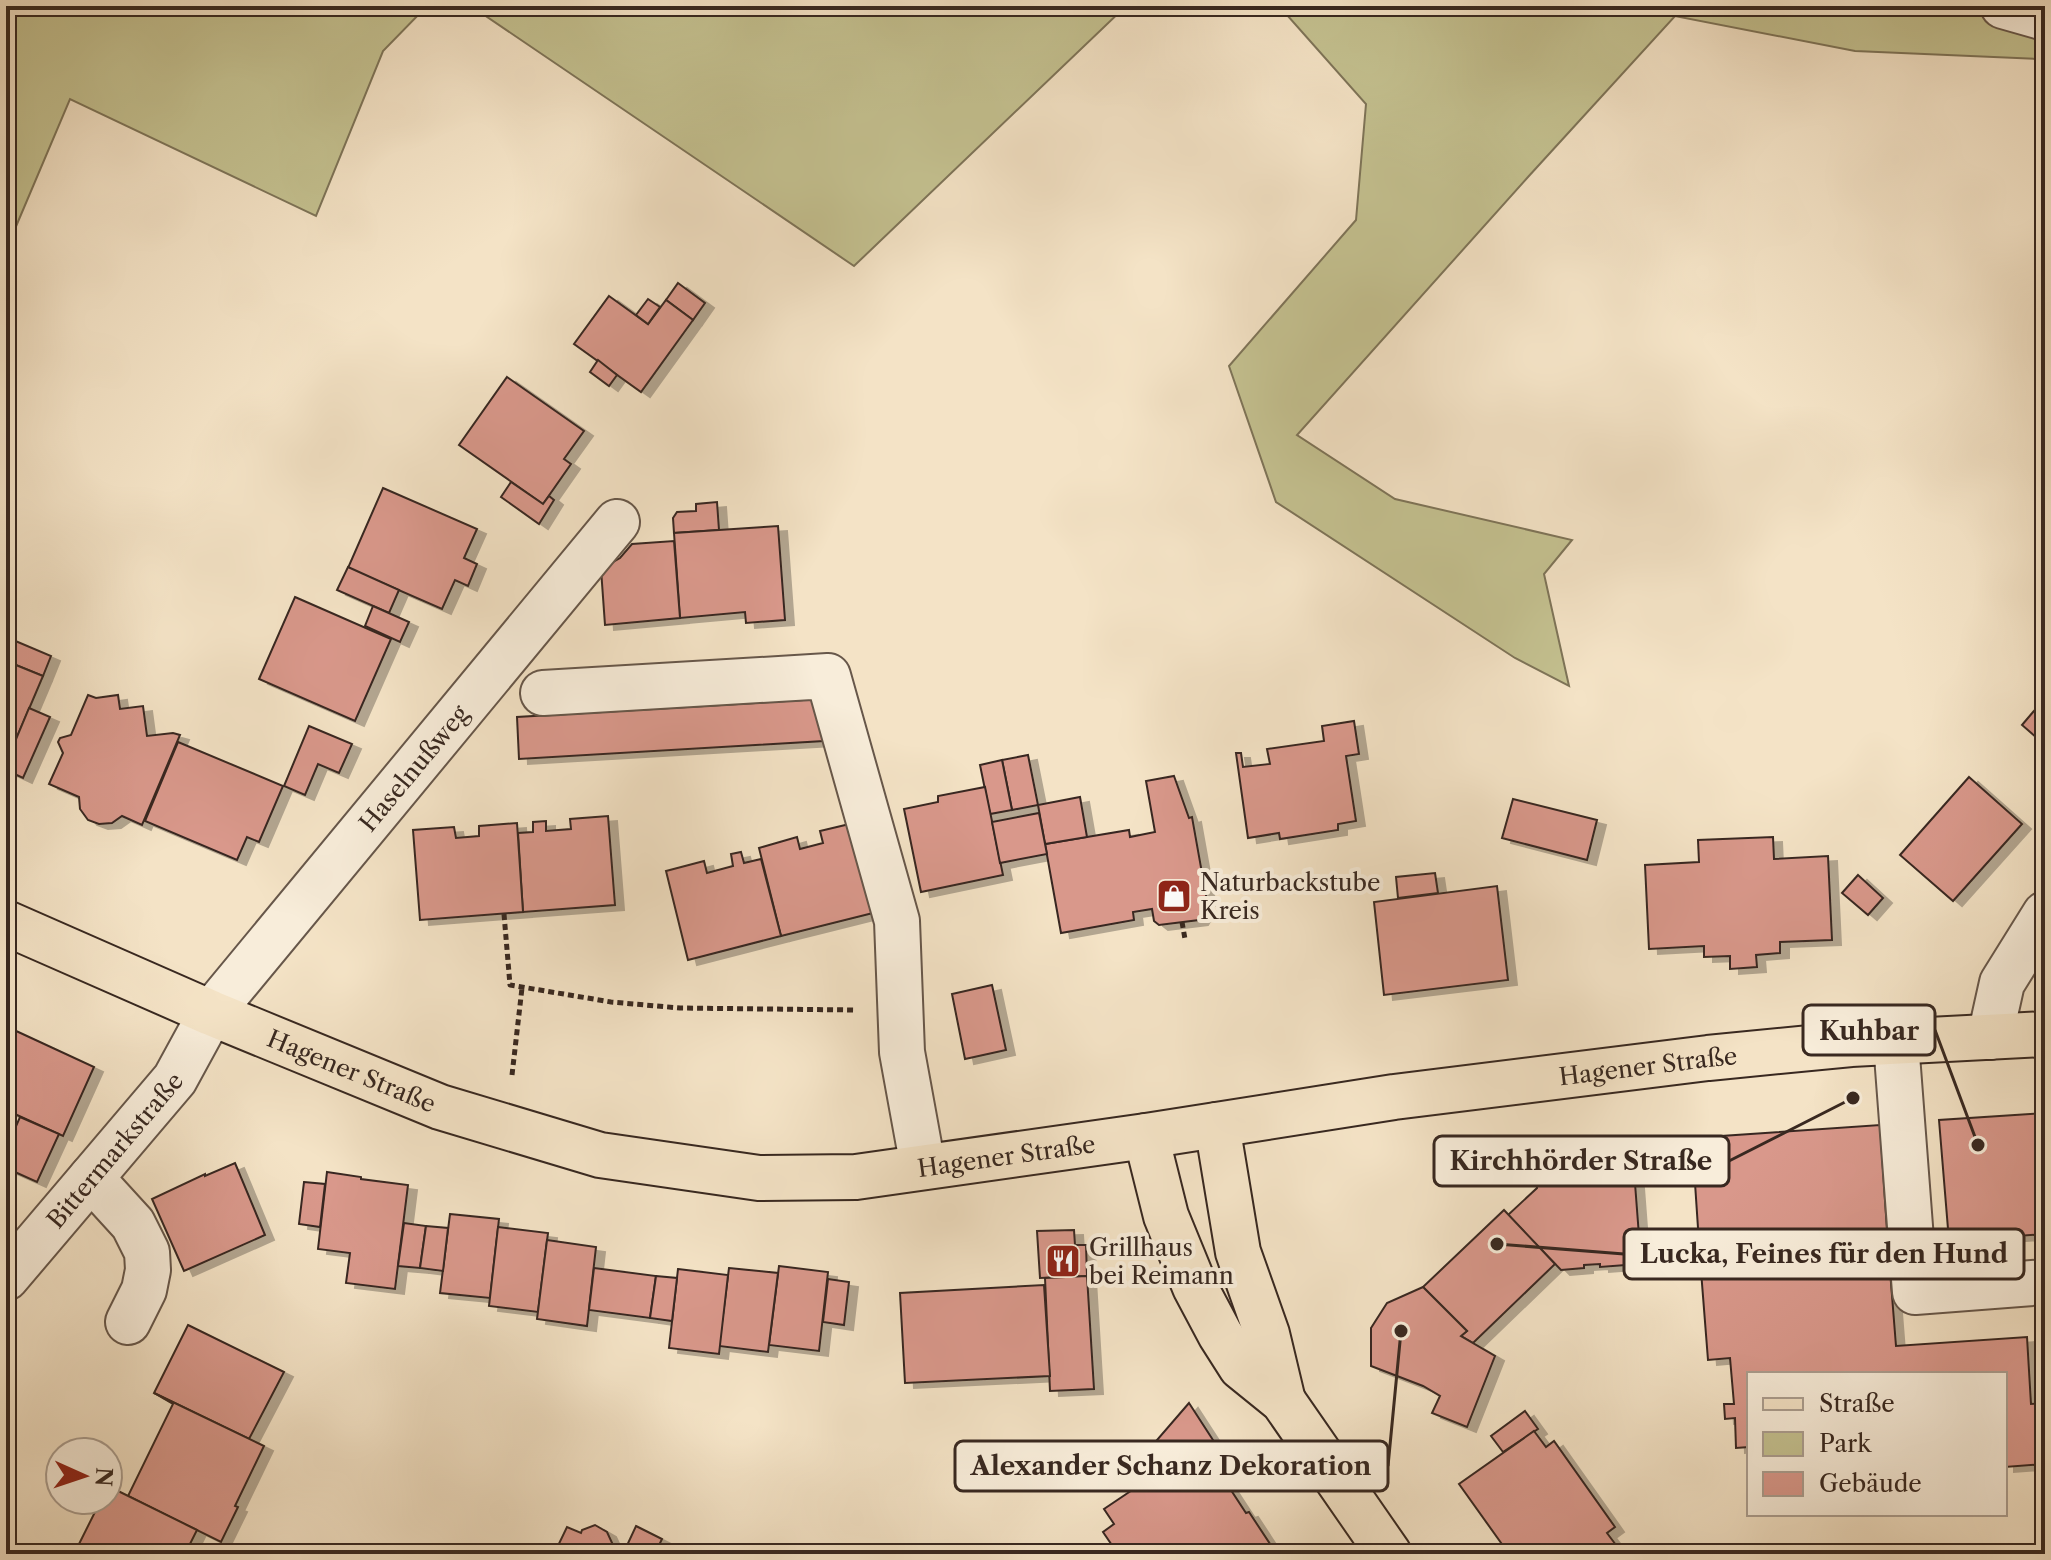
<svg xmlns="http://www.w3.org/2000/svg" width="2051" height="1560" font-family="'Libre Caslon Text',serif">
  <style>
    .green { fill: #c4c190; stroke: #7e7458; stroke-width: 2 }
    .building { fill: #d9988b; stroke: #382820; stroke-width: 2; filter: url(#shadow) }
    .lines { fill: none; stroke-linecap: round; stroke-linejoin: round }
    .minor-casing { stroke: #67574a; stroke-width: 48 }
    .major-casing { stroke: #382820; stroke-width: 48 }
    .path { stroke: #382820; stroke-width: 5; stroke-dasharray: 6 4; stroke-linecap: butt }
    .minor { stroke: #f8edda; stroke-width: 44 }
    .major { stroke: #f4e3c6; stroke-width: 44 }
    .labels { text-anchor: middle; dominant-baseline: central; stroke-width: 8; stroke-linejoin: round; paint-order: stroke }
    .street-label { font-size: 24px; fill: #382820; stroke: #f8edda }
    .poi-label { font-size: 24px; fill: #382820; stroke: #f8edda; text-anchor: start }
    .leader { fill: none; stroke: #382820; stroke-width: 3 }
    .callout-dot { fill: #382820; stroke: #f8edda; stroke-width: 3 }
    .callout { fill: #f8edda; stroke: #382820; stroke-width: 3 }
    .callout-label { font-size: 26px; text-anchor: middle; font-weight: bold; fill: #382820 }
  </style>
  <defs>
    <filter id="shadow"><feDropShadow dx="9" dy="5" stdDeviation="0" flood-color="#0004"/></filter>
  </defs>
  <rect width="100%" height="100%" fill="#f4e3c6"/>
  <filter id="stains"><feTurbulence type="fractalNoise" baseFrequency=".0025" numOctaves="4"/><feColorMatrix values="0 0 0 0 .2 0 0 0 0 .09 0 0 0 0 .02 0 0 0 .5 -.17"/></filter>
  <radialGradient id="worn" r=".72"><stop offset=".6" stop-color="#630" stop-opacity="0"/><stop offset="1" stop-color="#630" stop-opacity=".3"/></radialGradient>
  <g class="green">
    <polygon points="6,6 427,6 383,51 316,216 70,99 6,250"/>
    <polygon points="471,6 1126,6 854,266"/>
    <polygon points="1279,6 2045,6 2045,42 2037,59 1855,51 1675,16 1528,177 1297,435 1395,499 1572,540 1544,574 1569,686 1515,658 1276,502 1229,366 1356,220 1366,104"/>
  </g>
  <g class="building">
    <polygon points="678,283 705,303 693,320 666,300"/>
    <polygon points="609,296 648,324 666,300 693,320 641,392 574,344"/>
    <polygon points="648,299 660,307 648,324 636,315"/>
    <polygon points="598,360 617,375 609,386 590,372"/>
    <polygon points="507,377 584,431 564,459 571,464 543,504 459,445"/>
    <polygon points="511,482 543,504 549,496 554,500 539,524 501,497"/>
    <polygon points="383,488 477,529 464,558 477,564 468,586 455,580 442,609 348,568"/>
    <polygon points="717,502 719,530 674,533 673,518 677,512 696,511 696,504"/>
    <polygon points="778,526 785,620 746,623 745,612 680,618 674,533"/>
    <polygon points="674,541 680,618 605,625 601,569 620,558 632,544"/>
    <polygon points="348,567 399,590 389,613 337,590"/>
    <polygon points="295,597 391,639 355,721 259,679"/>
    <polygon points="373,606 409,622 400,642 365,626"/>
    <polygon points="6,637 51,656 43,676 6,661"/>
    <polygon points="6,661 43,676 6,763"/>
    <polygon points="88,695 96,698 118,695 120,709 143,706 147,736 173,733 180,735 142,825 122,816 112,823 99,824 88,820 80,809 79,797 49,784 63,753 58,742 60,738 71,735"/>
    <polygon points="2045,698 2045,745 2022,725"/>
    <polygon points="821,699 824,741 519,759 517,717"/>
    <polygon points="29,708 50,717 23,778 6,770 6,763"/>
    <polygon points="1354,721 1359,754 1346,756 1356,821 1338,824 1338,830 1280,839 1279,833 1248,838 1236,753 1241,753 1243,767 1270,764 1267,749 1324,741 1322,726"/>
    <polygon points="309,726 352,744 339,773 318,764 305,795 284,786"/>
    <polygon points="178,742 283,786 259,842 247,837 237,860 145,821"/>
    <polygon points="1028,755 1038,805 1012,810 1002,760"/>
    <polygon points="1002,760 1012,810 990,814 980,765"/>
    <polygon points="1174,776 1189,818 1192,817 1207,901 1201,901 1202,915 1199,920 1159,925 1154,921 1152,909 1133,912 1134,920 1061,933 1045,844 1129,830 1130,837 1155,832 1146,781"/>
    <polygon points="1969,777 2022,824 1953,901 1900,855"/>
    <polygon points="985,787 1003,875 921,892 904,809 938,802 938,796"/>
    <polygon points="1080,797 1087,837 1045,844 1038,805"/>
    <polygon points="1513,799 1597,820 1587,860 1502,838"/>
    <polygon points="1039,813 1047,854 1000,863 992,822"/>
    <polygon points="608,816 615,905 523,912 518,833 533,832 533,822 546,821 546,831 571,829 570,819"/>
    <polygon points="858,822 881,911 781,936 759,848 797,837 800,849 823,843 820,831"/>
    <polygon points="517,823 523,912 420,920 413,830 454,827 456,838 479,836 479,826"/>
    <polygon points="1773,837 1774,859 1828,856 1832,940 1780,942 1780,953 1756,955 1757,967 1730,969 1730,956 1704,957 1704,946 1649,949 1645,865 1699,862 1698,840"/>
    <polygon points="741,852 744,863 761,859 781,936 688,960 666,871 704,861 707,873 733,866 731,854"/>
    <polygon points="1435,873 1438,893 1398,898 1396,877"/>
    <polygon points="1858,875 1883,898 1868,915 1842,893"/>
    <polygon points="1497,886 1508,980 1384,995 1374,902"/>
    <polygon points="992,985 1006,1050 965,1059 952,994"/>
    <polygon points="14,1030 94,1067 63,1136 6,1110 6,1047"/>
    <polygon points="2045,1113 2045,1234 1949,1241 1939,1120"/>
    <polygon points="20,1117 59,1134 37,1182 6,1168 6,1149"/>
    <polygon points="1880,1125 1888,1245 1700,1258 1692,1138"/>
    <polygon points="1594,1144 1594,1146 1632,1144 1640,1249 1638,1249 1639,1264 1600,1267 1600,1264 1584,1265 1584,1268 1561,1270 1508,1215 1537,1188 1534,1151 1571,1148 1571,1146"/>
    <polygon points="235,1163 265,1235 184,1271 152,1199 205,1174 205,1176"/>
    <polygon points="327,1172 361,1177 361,1179 408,1185 395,1289 346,1283 350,1253 318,1249"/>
    <polygon points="304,1182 325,1184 320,1227 299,1224"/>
    <polygon points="1504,1210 1555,1264 1473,1343 1461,1336 1467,1331 1423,1287"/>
    <polygon points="450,1214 499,1219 490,1298 440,1293"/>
    <polygon points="404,1223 426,1226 420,1268 398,1266"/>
    <polygon points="426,1226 448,1228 443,1271 420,1268"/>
    <polygon points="498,1227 548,1233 538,1312 489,1306"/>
    <polygon points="1074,1230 1075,1245 1086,1245 1087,1276 1040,1278 1037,1231"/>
    <polygon points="547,1240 596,1247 587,1326 537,1319"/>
    <polygon points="1888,1245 1896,1346 2027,1337 2031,1404 2045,1403 2045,1464 2005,1467 2005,1374 1749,1374 1749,1447 1736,1448 1735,1418 1725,1419 1724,1404 1734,1404 1730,1358 1708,1360 1700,1258"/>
    <polygon points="779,1266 828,1272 819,1351 769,1345"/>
    <polygon points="594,1268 656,1276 650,1318 589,1310"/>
    <polygon points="729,1268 778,1273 768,1352 719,1346"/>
    <polygon points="678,1269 728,1275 719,1354 669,1348"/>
    <polygon points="656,1276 677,1278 672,1321 650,1318"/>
    <polygon points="1087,1276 1094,1389 1050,1391 1045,1278"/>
    <polygon points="828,1279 849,1282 844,1325 823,1322"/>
    <polygon points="1044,1285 1050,1376 905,1383 900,1293"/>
    <polygon points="1423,1287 1467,1331 1461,1336 1495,1356 1467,1427 1432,1413 1440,1396 1423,1386 1371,1366 1371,1328 1387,1303"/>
    <polygon points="188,1325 284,1372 249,1439 154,1393"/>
    <polygon points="154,1393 264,1446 235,1506 238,1507 221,1542 128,1496 173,1404"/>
    <polygon points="1189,1403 1237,1477 1227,1484 1246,1513 1249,1512 1276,1553 1274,1554 1118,1554 1103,1532 1114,1524 1104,1509 1156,1474 1144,1455"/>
    <polygon points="1525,1411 1538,1429 1503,1452 1491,1436"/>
    <polygon points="1534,1431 1546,1447 1554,1441 1615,1527 1607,1533 1619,1549 1612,1554 1509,1554 1459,1484"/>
    <polygon points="108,1486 197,1530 185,1554 74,1554 101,1500 108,1500"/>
    <polygon points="595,1525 607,1532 613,1545 611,1548 623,1554 554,1554 567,1527 581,1533 582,1530"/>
    <polygon points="636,1526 662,1539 655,1554 623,1554"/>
  </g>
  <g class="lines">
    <g class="minor-casing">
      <g id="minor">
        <polyline points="2003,6 2045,18"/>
        <polyline points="543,693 828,676 897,921 902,1052 923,1167"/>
        <polyline points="1990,1037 2002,983 2045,914"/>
        <polyline points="1896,1042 1915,1292 2045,1282"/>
        <polyline points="91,1178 133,1224 147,1252 148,1270 144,1290 128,1322"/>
        <path id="s1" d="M 6,1278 L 175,1079 L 211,1013 L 617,522"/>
      </g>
    </g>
    <g class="major-casing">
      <g id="major">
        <path id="s2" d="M 6,923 L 211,1013 L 440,1107 L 600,1155 L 759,1178 L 856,1177 L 1146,1136 L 1394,1097 L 1708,1058 L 1851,1044 L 2045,1034"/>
        <polyline points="1217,1125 1238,1252 1267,1334 1283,1401"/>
        <polyline points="1146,1136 1166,1216 1195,1287 1220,1334 1241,1367 1283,1401 1389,1554"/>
      </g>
    </g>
    <g class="path">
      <polyline points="504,914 510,985 611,1002 680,1008 855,1010"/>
      <polyline points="1182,922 1185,939"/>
      <polyline points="512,1075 522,988"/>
    </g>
    <use href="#minor" class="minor"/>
    <use href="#major" class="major"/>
  </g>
  <defs>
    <g id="shop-square" transform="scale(1.8)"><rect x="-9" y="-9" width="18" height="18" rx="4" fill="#8f2418" stroke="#f8edda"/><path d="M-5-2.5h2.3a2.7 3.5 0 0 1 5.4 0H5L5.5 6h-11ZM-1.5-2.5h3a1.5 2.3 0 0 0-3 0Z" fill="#fff"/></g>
    <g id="restaurant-square" transform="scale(1.8)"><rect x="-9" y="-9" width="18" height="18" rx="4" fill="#8f2418" stroke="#f8edda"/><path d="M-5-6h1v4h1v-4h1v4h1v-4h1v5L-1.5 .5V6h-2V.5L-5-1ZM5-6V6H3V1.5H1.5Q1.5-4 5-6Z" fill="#fff"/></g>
  </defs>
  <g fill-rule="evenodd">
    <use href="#shop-square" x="1174" y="896"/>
    <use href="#restaurant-square" x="1063" y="1261"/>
  </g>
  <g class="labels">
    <g class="street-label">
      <text stroke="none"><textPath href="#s1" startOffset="654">Haselnußweg</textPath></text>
      <text stroke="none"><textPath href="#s2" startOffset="1696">Hagener Straße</textPath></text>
      <text stroke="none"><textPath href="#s2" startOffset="376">Hagener Straße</textPath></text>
      <text stroke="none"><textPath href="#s1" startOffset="168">Bittermarkstraße</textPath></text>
      <text stroke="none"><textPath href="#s2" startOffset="1048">Hagener Straße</textPath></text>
    </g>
    <g class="poi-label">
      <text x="1200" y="882">Naturbackstube<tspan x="1200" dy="28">Kreis</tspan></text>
      <text x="1089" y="1247">Grillhaus<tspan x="1089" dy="28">bei Reimann</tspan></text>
    </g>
  </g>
  <path class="leader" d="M1978 1145L1935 1030M1853 1098L1729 1161M1497 1244L1624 1254M1401 1331L1388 1466"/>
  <g class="callout-dot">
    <circle cx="1978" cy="1145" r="8"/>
    <circle cx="1853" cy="1098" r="8"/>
    <circle cx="1497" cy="1244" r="8"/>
    <circle cx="1401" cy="1331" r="8"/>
  </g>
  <g class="callout">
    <rect x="1803" y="1005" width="132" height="50" rx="8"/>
    <rect x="1434" y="1136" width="295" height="50" rx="8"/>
    <rect x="1624" y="1229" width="400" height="50" rx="8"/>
    <rect x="955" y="1441" width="433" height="50" rx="8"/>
  </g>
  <g class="callout-label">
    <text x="1869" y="1040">Kuhbar</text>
    <text x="1581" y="1170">Kirchhörder Straße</text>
    <text x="1824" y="1263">Lucka, Feines für den Hund</text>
    <text x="1171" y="1475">Alexander Schanz Dekoration</text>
  </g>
  <rect width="2051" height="1560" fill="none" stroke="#f4e3c6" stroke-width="32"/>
  <rect x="8" y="8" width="2035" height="1544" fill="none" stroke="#382820" stroke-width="4"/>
  <rect x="16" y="16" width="2019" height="1528" fill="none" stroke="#382820" stroke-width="2"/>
  <rect x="1747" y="1372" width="260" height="144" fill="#f8edda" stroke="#ab9e90" stroke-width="2"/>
  <rect x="1763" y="1398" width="40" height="12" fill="#f4e3c6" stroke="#ab9e90" stroke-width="2"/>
  <text x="1819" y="1412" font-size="24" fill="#382820">Straße</text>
  <rect x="1763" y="1432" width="40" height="24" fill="#c4c190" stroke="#ab9e90" stroke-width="2"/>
  <text x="1819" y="1452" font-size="24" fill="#382820">Park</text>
  <rect x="1763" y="1472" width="40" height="24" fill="#d9988b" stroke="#ab9e90" stroke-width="2"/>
  <text x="1819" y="1492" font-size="24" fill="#382820">Gebäude</text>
  <g transform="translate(84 1476) rotate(93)"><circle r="38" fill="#f8edda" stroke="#ab9e90" stroke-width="2"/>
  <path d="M0-6L14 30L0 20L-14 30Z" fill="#8f2418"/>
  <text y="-12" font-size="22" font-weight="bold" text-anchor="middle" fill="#382820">N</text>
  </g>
  <rect width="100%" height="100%" filter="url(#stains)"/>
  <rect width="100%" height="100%" fill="url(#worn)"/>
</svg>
